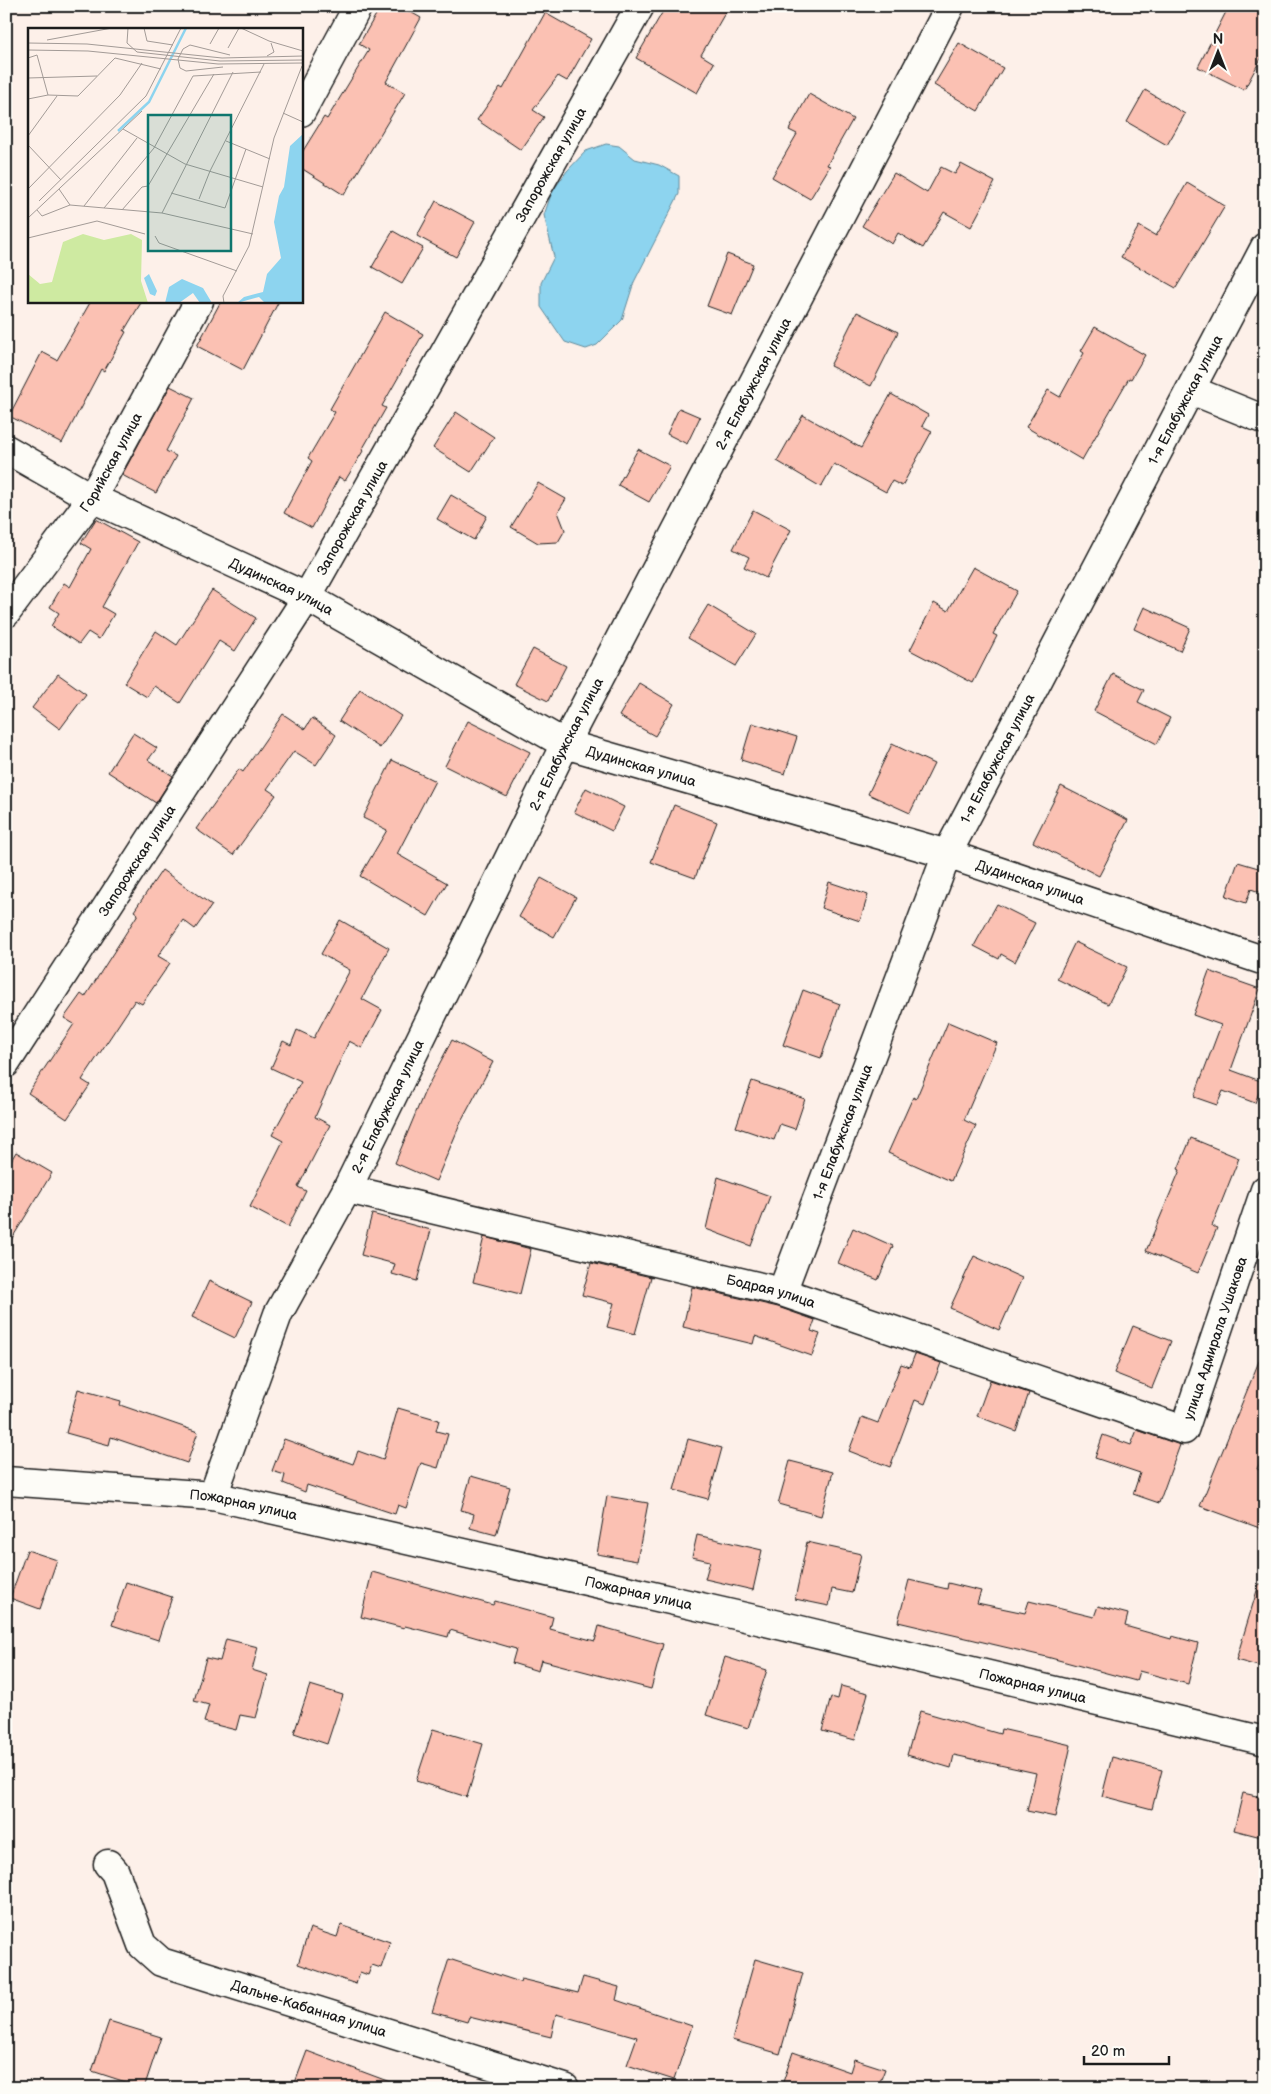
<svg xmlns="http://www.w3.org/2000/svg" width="1271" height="2094" font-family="'Balsamiq Sans',sans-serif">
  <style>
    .water { fill: #8dd4ef; stroke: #608a9b }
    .building { fill: #fbc1b3; stroke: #1c1c1c }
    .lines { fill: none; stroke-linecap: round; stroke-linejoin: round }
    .minor-casing { stroke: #1c1c1c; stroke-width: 31 }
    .minor { stroke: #fdfcf7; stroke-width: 28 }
    .labels { text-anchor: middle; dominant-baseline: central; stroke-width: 5; stroke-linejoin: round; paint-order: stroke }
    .street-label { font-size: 14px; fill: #1c1c1c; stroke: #fdfcf7 }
    .inset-river { fill: none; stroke: #8dd4ef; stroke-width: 2.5 }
    .inset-road { fill: none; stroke: #a39b97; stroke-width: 1 }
    .view { fill: #0f766e; fill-opacity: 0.15; stroke: #0f766e; stroke-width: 2.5 }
    .inset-edge { fill: none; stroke: #1c1c1c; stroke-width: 2.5 }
  </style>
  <rect width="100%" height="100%" fill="#fdf0e9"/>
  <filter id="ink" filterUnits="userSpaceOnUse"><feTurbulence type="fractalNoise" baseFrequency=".02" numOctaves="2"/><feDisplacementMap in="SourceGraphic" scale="10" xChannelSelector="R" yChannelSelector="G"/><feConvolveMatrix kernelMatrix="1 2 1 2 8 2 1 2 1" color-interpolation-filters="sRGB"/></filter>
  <g filter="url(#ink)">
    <polygon class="water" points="606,144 619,146 635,159 659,165 679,176 679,194 634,282 622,320 597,345 586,349 565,342 541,307 541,283 554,257 544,215 552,192 567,171 586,151"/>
    <g class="building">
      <polygon points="381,6 400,6 421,18 386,82 405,93 344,195 301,168 301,154 324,117 327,119 369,50 359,44"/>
      <polygon points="666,6 729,6 701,55 714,63 697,93 636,58"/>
      <polygon points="1229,6 1265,6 1265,51 1244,90 1198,67"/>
      <polygon points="545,13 591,39 567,81 558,76 533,110 544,117 521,150 477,120 500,87 503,89"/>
      <polygon points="959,43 1003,68 978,111 934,85"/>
      <polygon points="1145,90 1185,114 1167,145 1127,122"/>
      <polygon points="809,94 853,119 827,165 830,166 810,199 772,177 797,134 789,130"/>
      <polygon points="961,164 995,182 971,227 944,212 923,248 898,233 892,244 862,226 894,173 927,193 941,167 955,174"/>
      <polygon points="1187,183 1225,206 1176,288 1121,257 1139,226 1156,236"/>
      <polygon points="436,201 475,222 456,257 417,236"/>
      <polygon points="393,231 423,248 402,284 372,267"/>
      <polygon points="727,254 753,264 732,315 707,306"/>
      <polygon points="91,301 142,301 124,331 126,332 104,371 101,369 62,443 9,416 42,352 57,360"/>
      <polygon points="221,301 279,301 243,370 197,346"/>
      <polygon points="385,312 423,334 382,406 386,408 362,450 363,451 345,481 339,477 312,528 284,513 312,461 308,458 335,412 330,409"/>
      <polygon points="857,312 898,332 871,386 830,366"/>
      <polygon points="1095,327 1145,355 1131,379 1129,378 1082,460 1026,427 1048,390 1060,397 1084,353 1081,351"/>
      <polygon points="170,386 194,398 166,451 176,456 156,493 122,475"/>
      <polygon points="891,394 928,415 922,426 932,431 902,486 892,481 886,492 834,464 821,487 777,461 803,415 861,448"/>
      <polygon points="679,408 700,417 687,444 667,434"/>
      <polygon points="456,412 494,437 471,472 433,448"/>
      <polygon points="638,449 670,466 649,502 618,485"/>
      <polygon points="538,483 566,499 558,512 565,530 558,542 538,543 511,527"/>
      <polygon points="451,495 487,516 474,540 437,519"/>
      <polygon points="753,510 791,530 766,578 744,567 749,557 733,549"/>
      <polygon points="96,519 138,542 102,607 114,614 99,639 88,632 79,644 51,626 59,613 50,607 64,583 70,587 91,549 81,543"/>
      <polygon points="973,567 1017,591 993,634 997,636 973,683 910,650 934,603 948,611"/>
      <polygon points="212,590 256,618 235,651 219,641 180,703 154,686 147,697 124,683 156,631 177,645"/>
      <polygon points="708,605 756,634 736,666 688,638"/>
      <polygon points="1144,607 1190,628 1180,651 1134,629"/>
      <polygon points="533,649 566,666 548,701 514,684"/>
      <polygon points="58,674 86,694 60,729 32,708"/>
      <polygon points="1113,674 1144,690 1138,702 1170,718 1157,744 1094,711"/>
      <polygon points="639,683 674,704 655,736 619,716"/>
      <polygon points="360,689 401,716 380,748 339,721"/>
      <polygon points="283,714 305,729 312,718 336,735 316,765 294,751 267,789 276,795 233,855 196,829 239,769 243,772"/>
      <polygon points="468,721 530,752 507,797 445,766"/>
      <polygon points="752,723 797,737 785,774 741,760"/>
      <polygon points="133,733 157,748 148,760 173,776 156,803 108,772"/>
      <polygon points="892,744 934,764 910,813 868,794"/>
      <polygon points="392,760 435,781 397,854 447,883 428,916 360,876 387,830 363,818"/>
      <polygon points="1061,786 1128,820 1099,876 1033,842"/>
      <polygon points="586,788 624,807 612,831 574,812"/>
      <polygon points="674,805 717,822 695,878 651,862"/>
      <polygon points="1238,862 1265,870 1265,894 1251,889 1246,903 1226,896"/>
      <polygon points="162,870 212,905 195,929 183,920 158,956 170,963 142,1004 135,1000 82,1080 90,1085 67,1119 28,1093 74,1024 64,1018 81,994 85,997 138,914 134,911"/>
      <polygon points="541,878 576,897 554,937 519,917"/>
      <polygon points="829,882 868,895 860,921 821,908"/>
      <polygon points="997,904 1035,923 1015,962 1001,954 999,959 974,946"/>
      <polygon points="340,920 389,948 362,999 382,1010 362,1048 349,1041 315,1117 330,1125 298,1187 306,1191 288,1227 250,1207 283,1141 272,1135 301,1082 271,1068 283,1041 291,1045 297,1030 314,1038 350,970 321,954"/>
      <polygon points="1075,942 1127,967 1108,1004 1057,979"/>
      <polygon points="1209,971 1260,989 1231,1070 1263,1082 1255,1103 1223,1091 1217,1105 1194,1097 1221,1025 1193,1015"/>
      <polygon points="803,990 840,1004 821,1058 783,1045"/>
      <polygon points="948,1022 997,1043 964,1120 976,1126 951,1181 888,1153 913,1097 916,1099"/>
      <polygon points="452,1040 493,1062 461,1122 436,1181 395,1163 424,1093"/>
      <polygon points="752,1081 805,1099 795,1129 780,1124 774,1140 736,1127"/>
      <polygon points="1191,1138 1239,1158 1212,1226 1217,1228 1198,1273 1146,1251 1180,1170 1178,1169"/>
      <polygon points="16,1152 52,1173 6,1248 6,1169"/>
      <polygon points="718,1177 770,1196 751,1246 706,1229"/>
      <polygon points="372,1214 431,1230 417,1281 392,1274 395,1264 361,1255"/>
      <polygon points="853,1228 893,1246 878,1280 838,1263"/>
      <polygon points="484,1237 531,1249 520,1294 473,1282"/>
      <polygon points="974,1256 1022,1278 999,1330 950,1308"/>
      <polygon points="591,1263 651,1277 635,1334 607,1327 614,1303 582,1295"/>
      <polygon points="209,1281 252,1302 235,1338 192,1317"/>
      <polygon points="692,1287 778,1307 815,1320 811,1331 820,1334 812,1356 755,1336 753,1344 683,1327"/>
      <polygon points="1133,1326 1171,1341 1152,1388 1114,1373"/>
      <polygon points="1264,1349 1265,1450 1257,1469 1265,1472 1265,1530 1200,1506"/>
      <polygon points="915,1354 941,1363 925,1404 915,1400 890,1467 849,1451 862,1417 878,1423 901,1364 910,1367"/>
      <polygon points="990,1380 1029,1393 1016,1431 977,1416"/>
      <polygon points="78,1389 121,1401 120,1405 198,1432 187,1463 111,1437 109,1445 66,1433"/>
      <polygon points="398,1408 439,1420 436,1431 448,1434 438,1468 421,1463 406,1508 398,1505 395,1514 307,1485 305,1492 283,1483 285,1475 272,1471 284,1439 353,1464 358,1451 383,1460"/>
      <polygon points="1137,1430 1180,1445 1159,1503 1133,1494 1140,1473 1095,1458 1103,1435 1131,1445"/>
      <polygon points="688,1439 722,1448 708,1499 674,1490"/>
      <polygon points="790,1461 833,1472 821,1516 778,1504"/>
      <polygon points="471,1476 510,1487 496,1535 470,1528 474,1514 461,1510"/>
      <polygon points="607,1496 648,1503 637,1561 597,1554"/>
      <polygon points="697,1535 762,1550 753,1590 705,1579 710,1561 692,1557"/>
      <polygon points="807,1542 861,1554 852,1593 832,1589 829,1606 795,1599"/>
      <polygon points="27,1550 57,1560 40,1609 10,1598"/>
      <polygon points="372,1572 493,1605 495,1601 553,1617 550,1629 595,1641 599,1626 663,1644 651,1689 541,1660 538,1671 512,1663 516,1649 450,1630 448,1637 405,1626 404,1628 361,1617"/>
      <polygon points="909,1580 947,1589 948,1583 981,1591 977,1603 1025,1613 1029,1601 1094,1617 1098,1606 1128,1614 1125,1626 1171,1639 1172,1636 1198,1643 1188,1684 1139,1671 1136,1681 1047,1657 898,1622"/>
      <polygon points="126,1582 172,1597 158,1640 112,1625"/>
      <polygon points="1259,1584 1265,1584 1265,1668 1236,1660"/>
      <polygon points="226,1639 258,1647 252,1670 268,1675 256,1718 240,1715 236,1730 204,1722 209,1705 194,1701 206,1658 220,1661"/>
      <polygon points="725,1657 767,1670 748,1728 706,1715"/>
      <polygon points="310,1685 343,1695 327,1744 294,1733"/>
      <polygon points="841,1686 868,1693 855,1740 822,1731 831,1697 838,1699"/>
      <polygon points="920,1711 1000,1734 1001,1729 1071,1745 1055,1817 1027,1811 1036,1773 954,1755 951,1768 907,1755"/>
      <polygon points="433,1729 483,1744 467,1797 416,1781"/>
      <polygon points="1112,1757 1162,1770 1152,1809 1102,1796"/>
      <polygon points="1243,1793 1265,1798 1265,1838 1234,1830"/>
      <polygon points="341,1925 390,1942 381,1968 372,1965 368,1975 360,1972 356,1984 298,1964 310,1928 337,1937"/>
      <polygon points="449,1959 520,1982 521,1979 578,1993 583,1977 619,1987 616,2000 692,2026 674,2080 627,2065 637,2037 556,2014 551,2037 469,2017 467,2022 432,2012"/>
      <polygon points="755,1959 803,1973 780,2054 732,2040"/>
      <polygon points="109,2021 161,2037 144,2088 92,2071"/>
      <polygon points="307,2051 398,2085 398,2088 293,2088"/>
      <polygon points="793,2052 850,2072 854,2059 885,2069 880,2082 886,2084 885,2088 781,2088"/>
    </g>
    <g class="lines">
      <g class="minor-casing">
        <g id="minor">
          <polyline points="301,112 358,6"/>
          <polyline points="1191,390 1265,420"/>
          <path id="s1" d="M 6,449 L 92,498 L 307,597 L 565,744 L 947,854 L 1265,961"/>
          <path id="s2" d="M 6,613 L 92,498 L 199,301"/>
          <path id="s3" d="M 6,1063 L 307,597 L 640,6"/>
          <path id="s4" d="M 347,1189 L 782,1292 L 1184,1430 L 1265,1190"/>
          <path id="s5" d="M 782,1292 L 947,854 L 1265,247"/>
          <path id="s6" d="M 6,1481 L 213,1496 L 758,1620 L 1265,1741"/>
          <path id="s7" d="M 213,1496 L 278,1314 L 347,1189 L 565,744 L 950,6"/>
          <path id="s8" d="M 108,1864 L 115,1872 L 142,1945 L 161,1962 L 565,2088"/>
        </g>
      </g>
      <use href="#minor" class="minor"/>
    </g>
  </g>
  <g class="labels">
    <g class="street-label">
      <text stroke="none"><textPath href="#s3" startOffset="1051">Запорожская улица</textPath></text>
      <text stroke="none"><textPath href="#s7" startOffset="1238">2-я Елабужская улица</textPath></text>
      <text stroke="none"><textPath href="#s5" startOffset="981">1-я Елабужская улица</textPath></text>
      <text stroke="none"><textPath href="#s2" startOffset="184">Горийская улица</textPath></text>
      <text stroke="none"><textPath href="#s3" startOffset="646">Запорожская улица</textPath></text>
      <text stroke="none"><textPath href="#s1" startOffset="308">Дудинская улица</textPath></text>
      <text stroke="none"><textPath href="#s7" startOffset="832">2-я Елабужская улица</textPath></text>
      <text stroke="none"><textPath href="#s5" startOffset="576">1-я Елабужская улица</textPath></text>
      <text stroke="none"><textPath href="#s1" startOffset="712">Дудинская улица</textPath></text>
      <text stroke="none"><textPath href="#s3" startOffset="241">Запорожская улица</textPath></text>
      <text stroke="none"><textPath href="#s1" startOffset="1118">Дудинская улица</textPath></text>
      <text stroke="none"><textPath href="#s7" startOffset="428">2-я Елабужская улица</textPath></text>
      <text stroke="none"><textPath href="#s5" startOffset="171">1-я Елабужская улица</textPath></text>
      <text stroke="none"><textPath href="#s4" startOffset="436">Бодрая улица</textPath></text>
      <text stroke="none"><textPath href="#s4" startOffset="969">улица Адмирала Ушакова</textPath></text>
      <text stroke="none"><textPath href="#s6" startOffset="239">Пожарная улица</textPath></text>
      <text stroke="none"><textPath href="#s6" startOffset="644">Пожарная улица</textPath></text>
      <text stroke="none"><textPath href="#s6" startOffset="1049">Пожарная улица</textPath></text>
      <text stroke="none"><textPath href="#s8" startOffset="269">Дальне-Кабанная улица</textPath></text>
    </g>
  </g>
  <g transform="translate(28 28)">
    <rect width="275" height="275" fill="#fdf0e9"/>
    <path d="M 55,206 L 76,212 L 103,206 L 114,212 L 113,253 L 120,275 L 0,275 L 0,246 L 12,256 L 24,254 L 35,214 Z" fill="#ceeaa1"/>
    <path d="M 275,106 L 275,275 L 237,275 L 231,269 L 209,275 L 216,269 L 235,264 L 239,246 L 253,230 L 246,194 L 251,168 L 256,159 L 262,118 ZM 121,246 L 129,263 L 127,268 L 122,266 L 116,250 ZM 154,251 L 175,260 L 184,275 L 172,275 L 165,265 L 151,275 L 137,275 L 141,259 Z" fill="#8dd4ef"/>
    <path class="inset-river" d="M 90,103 L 121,74 L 158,0"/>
    <path class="inset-road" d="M 100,0 L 99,15 L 109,24 L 192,33 L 275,32M 116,0 L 119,13 L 145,17M 213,0 L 241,13 L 275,23M 19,12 L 84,0M 0,15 L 59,16 L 194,30 L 275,28M 182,16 L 191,0M 200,20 L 211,0M 0,22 L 60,23 L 190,36 L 275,35M 239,28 L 246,24 L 243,15M 0,30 L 9,27 L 20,67M 195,39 L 158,43 L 152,40 L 150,31 L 155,21 L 162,17 L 202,27M 0,50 L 69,48M 0,71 L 20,67 L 50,68 L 87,30 L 133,41M 255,85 L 275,94M 95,101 L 157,136 L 235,159M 0,108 L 29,68M 198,113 L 242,131M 0,117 L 33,152M 0,161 L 92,67 L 114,35M 31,161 L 42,177M 143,165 L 197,180 L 218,121M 171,171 L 182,143 L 236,36M 11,173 L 118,68 L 153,0M 56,178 L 109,110M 76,180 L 126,120 L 165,48 L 233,44M 9,182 L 14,188 L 42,177 L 134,185 L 225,206M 94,182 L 114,159 L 120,158 L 186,46M 134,185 L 205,44M 0,190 L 114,83M 127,208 L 131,215 L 209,243M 0,210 L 69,193 L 117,206M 196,275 L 195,268 L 221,218 L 246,110 L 274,38"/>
    <path class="view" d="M 120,87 L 203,87 L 203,223 L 120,223 Z"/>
    <rect width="275" height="275" class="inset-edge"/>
  </g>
  <rect width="1271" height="2094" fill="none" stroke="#fdfcf7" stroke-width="25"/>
  <rect x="12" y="12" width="1246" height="2069" fill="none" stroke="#1c1c1c" stroke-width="2" filter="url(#ink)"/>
  <g transform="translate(1218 52)" stroke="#fdfcf7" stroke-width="4" paint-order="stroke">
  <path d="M0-4L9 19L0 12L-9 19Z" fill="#1c1c1c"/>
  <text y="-8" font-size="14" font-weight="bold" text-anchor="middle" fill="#1c1c1c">N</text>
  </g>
  <path d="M1084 2056v8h85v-8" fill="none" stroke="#1c1c1c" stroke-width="2.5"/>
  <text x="1091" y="2056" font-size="15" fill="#1c1c1c" stroke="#fdfcf7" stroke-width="4" paint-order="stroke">20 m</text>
</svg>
